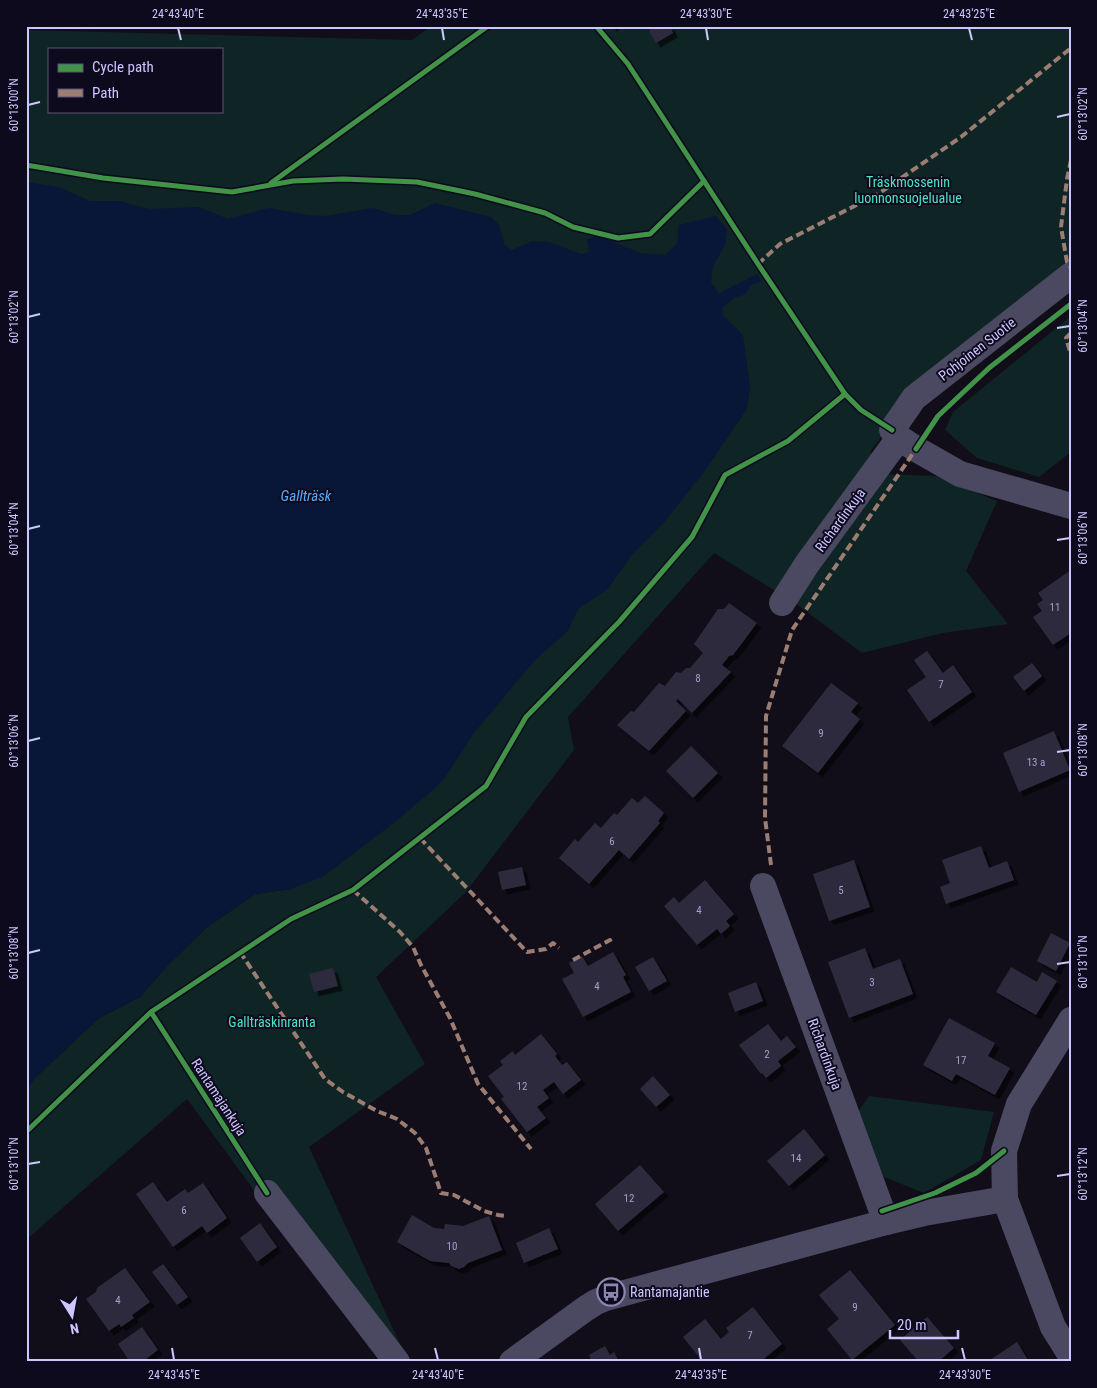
<svg xmlns="http://www.w3.org/2000/svg" width="1097" height="1388" font-family="'Roboto Condensed',sans-serif">
  <style>
    .green { fill: #0e2425; fill-rule: evenodd }
    .water { fill: #081737 }
    .building { fill: #2f2b3c; filter: url(#shadow) }
    .lines { fill: none; stroke-linecap: round; stroke-linejoin: round }
    .minor { stroke: #4b4962; stroke-width: 26 }
    .quiet { stroke: #9b7d72; stroke-width: 4; stroke-dasharray: 8 4; stroke-linecap: butt }
    .cycleway-casing { stroke: #0e0a1d; stroke-width: 8 }
    .cycleway { stroke: #419447; stroke-width: 5 }
    .ticks { fill: none; stroke: #cec6ff; stroke-width: 2 }
    .labels { text-anchor: middle; dominant-baseline: central; stroke-width: 4; stroke-linejoin: round; paint-order: stroke }
    .number-label { font-size: 11px; fill: #a69fce }
    .park-label { font-size: 14px; fill: #4fe3c1; stroke: #0e0a1d }
    .street-label { font-size: 14px; fill: #cec6ff; stroke: #0e0a1d }
    .poi-label { font-size: 14px; fill: #cec6ff; stroke: #0e0a1d; text-anchor: start }
    .water-label { font-size: 15px; font-style: italic; fill: #54acff; stroke: #0e0a1d }
    .neatline { fill: none; stroke: #cec6ff; stroke-width: 2 }
    .ticks-label { font-size: 12px; text-anchor: middle; fill: #cec6ff }
  </style>
  <defs>
    <filter id="shadow"><feDropShadow dx="4.5" dy="4.5" stdDeviation="0" flood-color="#0009"/></filter>
  </defs>
  <rect width="100%" height="100%" fill="#110e19"/>
  <g class="green">
    <path d="M 431,26 L 615,26 L 616,32 L 624,26 L 1071,26 L 1071,266 L 882,436 L 870,452 L 884,474 L 936,476 L 997,501 L 966,571 L 1008,624 L 943,633 L 862,653 L 796,604 L 714,553 L 568,717 L 574,750 L 465,893 L 376,977 L 425,1064 L 309,1147 L 407,1359 L 380,1362 L 187,1099 L 26,1240 L 26,1090 L 36,1077 L 99,1018 L 140,997 L 167,966 L 206,928 L 255,894 L 291,889 L 26,218 L 26,30 L 412,40 ZM 49,49 L 221,49 L 221,111 L 49,111 Z"/>
    <polygon points="1071,316 1071,452 1039,477 977,458 945,430 953,412"/>
    <polygon points="869,1096 994,1112 981,1160 924,1193 884,1177 855,1116"/>
  </g>
  <polygon class="water" points="26,182 59,187 90,201 119,201 149,209 199,207 228,219 269,208 307,215 325,216 373,208 395,215 410,215 435,203 491,217 499,225 505,246 512,250 532,241 549,242 581,254 589,252 587,239 599,236 641,253 665,255 677,244 679,225 716,216 727,229 725,245 713,266 711,282 719,293 757,274 762,281 751,285 746,294 734,298 723,307 723,315 743,335 750,386 747,409 704,472 662,525 631,556 608,589 578,609 568,631 535,660 474,733 442,782 395,822 324,876 291,889 255,894 206,928 167,966 140,997 99,1018 36,1077 26,1090"/>
  <g class="building">
    <polygon points="656,26 670,26 673,33 656,43 649,31"/>
    <polygon points="1071,570 1071,633 1053,645 1033,617 1042,611 1037,604 1043,600 1038,593"/>
    <polygon points="729,603 757,623 733,655 729,656 722,665 731,672 692,713 678,699 676,701 686,711 649,751 617,725 631,711 634,712 659,683 665,686 676,672 681,673 686,668 690,668 703,653 694,644 718,609 724,609"/>
    <polygon points="927,651 943,673 953,665 972,692 929,722 907,690 926,677 914,660"/>
    <polygon points="1032,663 1042,676 1024,691 1013,677"/>
    <polygon points="831,683 858,703 851,712 860,719 818,773 782,746"/>
    <polygon points="1054,731 1070,770 1019,792 1003,753"/>
    <polygon points="691,746 718,773 693,798 666,771"/>
    <polygon points="645,796 664,813 658,821 660,823 629,859 619,850 589,884 559,858 575,839 578,842 595,823 601,828 614,813 617,815 632,798 638,803"/>
    <polygon points="981,846 989,868 1007,861 1014,880 946,904 940,887 950,883 942,860"/>
    <polygon points="854,860 870,907 829,921 813,874"/>
    <polygon points="522,867 526,885 502,890 498,872"/>
    <polygon points="705,880 734,914 726,921 730,926 721,934 717,929 697,945 664,906 674,897 679,903"/>
    <polygon points="1051,933 1070,943 1056,971 1037,961"/>
    <polygon points="865,948 873,969 900,959 913,994 849,1018 828,962"/>
    <polygon points="613,952 626,975 623,977 631,992 583,1017 562,979 574,973 569,963 582,956 588,966"/>
    <polygon points="653,957 667,981 649,991 635,967"/>
    <polygon points="1011,967 1037,982 1042,972 1057,981 1036,1015 996,992"/>
    <polygon points="333,968 338,986 314,992 309,974"/>
    <polygon points="756,982 763,1001 735,1012 728,993"/>
    <polygon points="949,1018 995,1043 988,1056 1010,1068 995,1095 956,1074 952,1081 923,1065"/>
    <polygon points="768,1024 781,1041 787,1036 796,1047 778,1061 781,1066 766,1078 762,1073 761,1074 739,1045"/>
    <polygon points="541,1034 557,1054 555,1056 562,1065 567,1062 581,1080 563,1094 554,1082 543,1090 549,1098 537,1107 546,1118 527,1132 501,1099 504,1097 488,1076 503,1065 500,1061 513,1051 515,1055"/>
    <polygon points="653,1076 670,1095 656,1107 640,1089"/>
    <polygon points="804,1129 825,1155 789,1186 767,1161"/>
    <polygon points="640,1165 664,1192 618,1231 595,1204"/>
    <polygon points="153,1182 167,1202 185,1189 188,1193 203,1183 227,1218 207,1233 202,1226 173,1247 136,1194"/>
    <polygon points="412,1215 434,1228 444,1229 445,1224 463,1226 489,1216 502,1250 468,1263 464,1267 459,1269 451,1266 449,1263 430,1261 397,1242"/>
    <polygon points="260,1223 277,1247 257,1262 240,1238"/>
    <polygon points="549,1228 558,1249 524,1263 516,1243"/>
    <polygon points="163,1264 188,1297 177,1305 152,1272"/>
    <polygon points="125,1268 150,1302 132,1315 134,1318 121,1327 119,1324 109,1331 86,1299 96,1292 97,1288"/>
    <polygon points="850,1270 895,1325 852,1360 827,1329 839,1319 819,1295"/>
    <polygon points="753,1307 782,1344 760,1362 703,1362 683,1337 705,1319 721,1339 729,1332 726,1328"/>
    <polygon points="927,1317 954,1348 938,1362 919,1362 900,1340"/>
    <polygon points="142,1327 158,1350 142,1362 130,1362 118,1344"/>
    <polygon points="1017,1342 1028,1360 1030,1359 1032,1362 987,1362"/>
    <polygon points="605,1346 610,1355 614,1352 619,1362 592,1362 589,1355"/>
  </g>
  <g class="lines">
    <g class="minor">
      <polyline points="1071,275 914,398 892,430 899,438 916,449 960,474 1071,506"/>
      <polyline points="782,603 807,564 899,438"/>
      <polyline points="763,886 886,1222"/>
      <polyline points="1071,1020 1019,1104 1004,1151 1005,1199 1053,1327 1071,1356"/>
      <polyline points="267,1193 397,1362"/>
      <polyline points="512,1362 585,1309 596,1302 606,1298 886,1222 924,1213 1005,1199"/>
    </g>
    <g class="quiet">
      <polyline points="1071,160 1067,179 1061,227 1067,262 1071,268"/>
      <polyline points="758,264 780,244 878,194 961,137 1071,48"/>
      <polyline points="1071,333 1066,338 1071,355"/>
      <polyline points="420,838 527,952 546,949 553,943 559,948"/>
      <polyline points="771,865 765,818 766,716 792,630 916,449"/>
      <polyline points="353,890 400,932 413,947 421,965 450,1018 478,1084 531,1149"/>
      <polyline points="240,952 325,1079 343,1092 377,1111 397,1119 415,1133 426,1148 441,1193 454,1195 484,1211 498,1215 506,1216"/>
      <polyline points="573,960 610,940 612,945"/>
    </g>
    <g class="cycleway-casing">
      <g id="cycleway">
        <polyline points="596,26 628,64 758,264 845,394 861,410 892,430"/>
        <polyline points="26,165 103,178 232,192 293,181 343,179 417,182 475,194 545,213 573,227 618,238 650,234 704,181"/>
        <polyline points="271,183 488,26"/>
        <polyline points="916,449 938,416 989,368 1071,304"/>
        <polyline points="151,1012 267,1193"/>
        <polyline points="26,1132 151,1012 291,919 353,890 486,786 526,717 619,622 692,537 725,475 788,441 845,394"/>
        <polyline points="882,1211 935,1193 976,1173 1004,1151"/>
      </g>
    </g>
    <use href="#cycleway" class="cycleway"/>
  </g>
  <path class="ticks" d="M 178,28 L 181,40M 442,28 L 444,40M 706,28 L 708,40M 969,28 L 972,40M 28,105 L 40,102M 1057,117 L 1070,114M 28,317 L 40,314M 1057,328 L 1070,326M 28,529 L 40,526M 1057,540 L 1070,538M 28,741 L 40,738M 1057,752 L 1070,750M 28,953 L 40,950M 1057,964 L 1070,962M 28,1164 L 40,1162M 1057,1176 L 1070,1174M 172,1348 L 174,1360M 435,1348 L 438,1360M 699,1348 L 701,1360M 962,1348 L 965,1360"/>
  <defs>
    <g id="bus-ring" transform="scale(1.4375)"><circle r="9.5" fill="#0e0a1d" stroke="#8c86ae" stroke-width="1.5"/><path d="M-5-6H5V4H4V6H2V4H-2V6H-4V4H-5ZM-3.5-4V0h7V-4ZM-3.5 1.2v1.5H-2V1.2ZM2 1.2v1.5H3.5V1.2Z" fill="#8c86ae"/></g>
  </defs>
  <g fill-rule="evenodd">
    <use href="#bus-ring" x="611" y="1292"/>
  </g>
  <g class="labels">
    <g class="number-label">
      <text x="1055" y="607">11</text>
      <text x="698" y="678">8</text>
      <text x="941" y="684">7</text>
      <text x="821" y="733">9</text>
      <text x="1036" y="762">13 a</text>
      <text x="612" y="841">6</text>
      <text x="841" y="890">5</text>
      <text x="699" y="910">4</text>
      <text x="872" y="982">3</text>
      <text x="597" y="986">4</text>
      <text x="767" y="1054">2</text>
      <text x="961" y="1060">17</text>
      <text x="522" y="1086">12</text>
      <text x="796" y="1158">14</text>
      <text x="629" y="1198">12</text>
      <text x="184" y="1210">6</text>
      <text x="452" y="1246">10</text>
      <text x="118" y="1300">4</text>
      <text x="855" y="1307">9</text>
      <text x="750" y="1335">7</text>
    </g>
    <g class="park-label">
      <text x="908" y="182">Träskmossenin<tspan x="908" dy="16">luonnonsuojelualue</tspan></text>
      <text x="272" y="1022">Gallträskinranta</text>
    </g>
    <g class="street-label">
      <text transform="translate(977 349) rotate(-38)">Pohjoinen Suotie</text>
      <text transform="translate(840 520) rotate(-54)">Richardinkuja</text>
      <text transform="translate(825 1054) rotate(70)">Richardinkuja</text>
      <text transform="translate(219 1097) rotate(57)">Rantamajankuja</text>
    </g>
    <g class="poi-label">
      <text x="630" y="1292">Rantamajantie</text>
    </g>
    <g class="water-label">
      <text x="306" y="496">Gallträsk</text>
    </g>
  </g>
  <rect width="1097" height="1388" fill="none" stroke="#0e0a1d" stroke-width="55"/>
  <rect x="48" y="48" width="175" height="65" fill="#0e0a1d" stroke="#5b5577"/>
  <rect x="58" y="64" width="25" height="8" fill="#419447" stroke="#5b5577"/>
  <text x="92" y="72" font-size="15" fill="#cec6ff">Cycle path</text>
  <rect x="58" y="89" width="25" height="8" fill="#9b7d72" stroke="#5b5577"/>
  <text x="92" y="98" font-size="15" fill="#cec6ff">Path</text>
  <g transform="translate(72 1316) rotate(169)" stroke="#0e0a1d" stroke-width="4" paint-order="stroke">
  <path d="M0-4L9 19L0 12L-9 19Z" fill="#cec6ff"/>
  <text y="-8" font-size="14" font-weight="bold" text-anchor="middle" fill="#cec6ff">N</text>
  </g>
  <path d="M890 1330v8h68v-8" fill="none" stroke="#cec6ff" stroke-width="2.5"/>
  <text x="897" y="1330" font-size="15" fill="#cec6ff" stroke="#0e0a1d" stroke-width="4" paint-order="stroke">20 m</text>
  <rect x="28" y="28" width="1042" height="1332" class="neatline"/>
  <g class="ticks-label">
    <text x="178" y="18">24°43'40"E</text>
    <text x="442" y="18">24°43'35"E</text>
    <text x="706" y="18">24°43'30"E</text>
    <text x="969" y="18">24°43'25"E</text>
    <text transform="translate(14 105) rotate(-90)" y="4">60°13'00"N</text>
    <text transform="translate(1083 114) rotate(-90)" y="4">60°13'02"N</text>
    <text transform="translate(14 317) rotate(-90)" y="4">60°13'02"N</text>
    <text transform="translate(1083 326) rotate(-90)" y="4">60°13'04"N</text>
    <text transform="translate(14 529) rotate(-90)" y="4">60°13'04"N</text>
    <text transform="translate(1083 538) rotate(-90)" y="4">60°13'06"N</text>
    <text transform="translate(14 741) rotate(-90)" y="4">60°13'06"N</text>
    <text transform="translate(1083 750) rotate(-90)" y="4">60°13'08"N</text>
    <text transform="translate(14 953) rotate(-90)" y="4">60°13'08"N</text>
    <text transform="translate(1083 962) rotate(-90)" y="4">60°13'10"N</text>
    <text transform="translate(14 1164) rotate(-90)" y="4">60°13'10"N</text>
    <text transform="translate(1083 1174) rotate(-90)" y="4">60°13'12"N</text>
    <text x="174" y="1379">24°43'45"E</text>
    <text x="438" y="1379">24°43'40"E</text>
    <text x="701" y="1379">24°43'35"E</text>
    <text x="965" y="1379">24°43'30"E</text>
  </g>
</svg>
